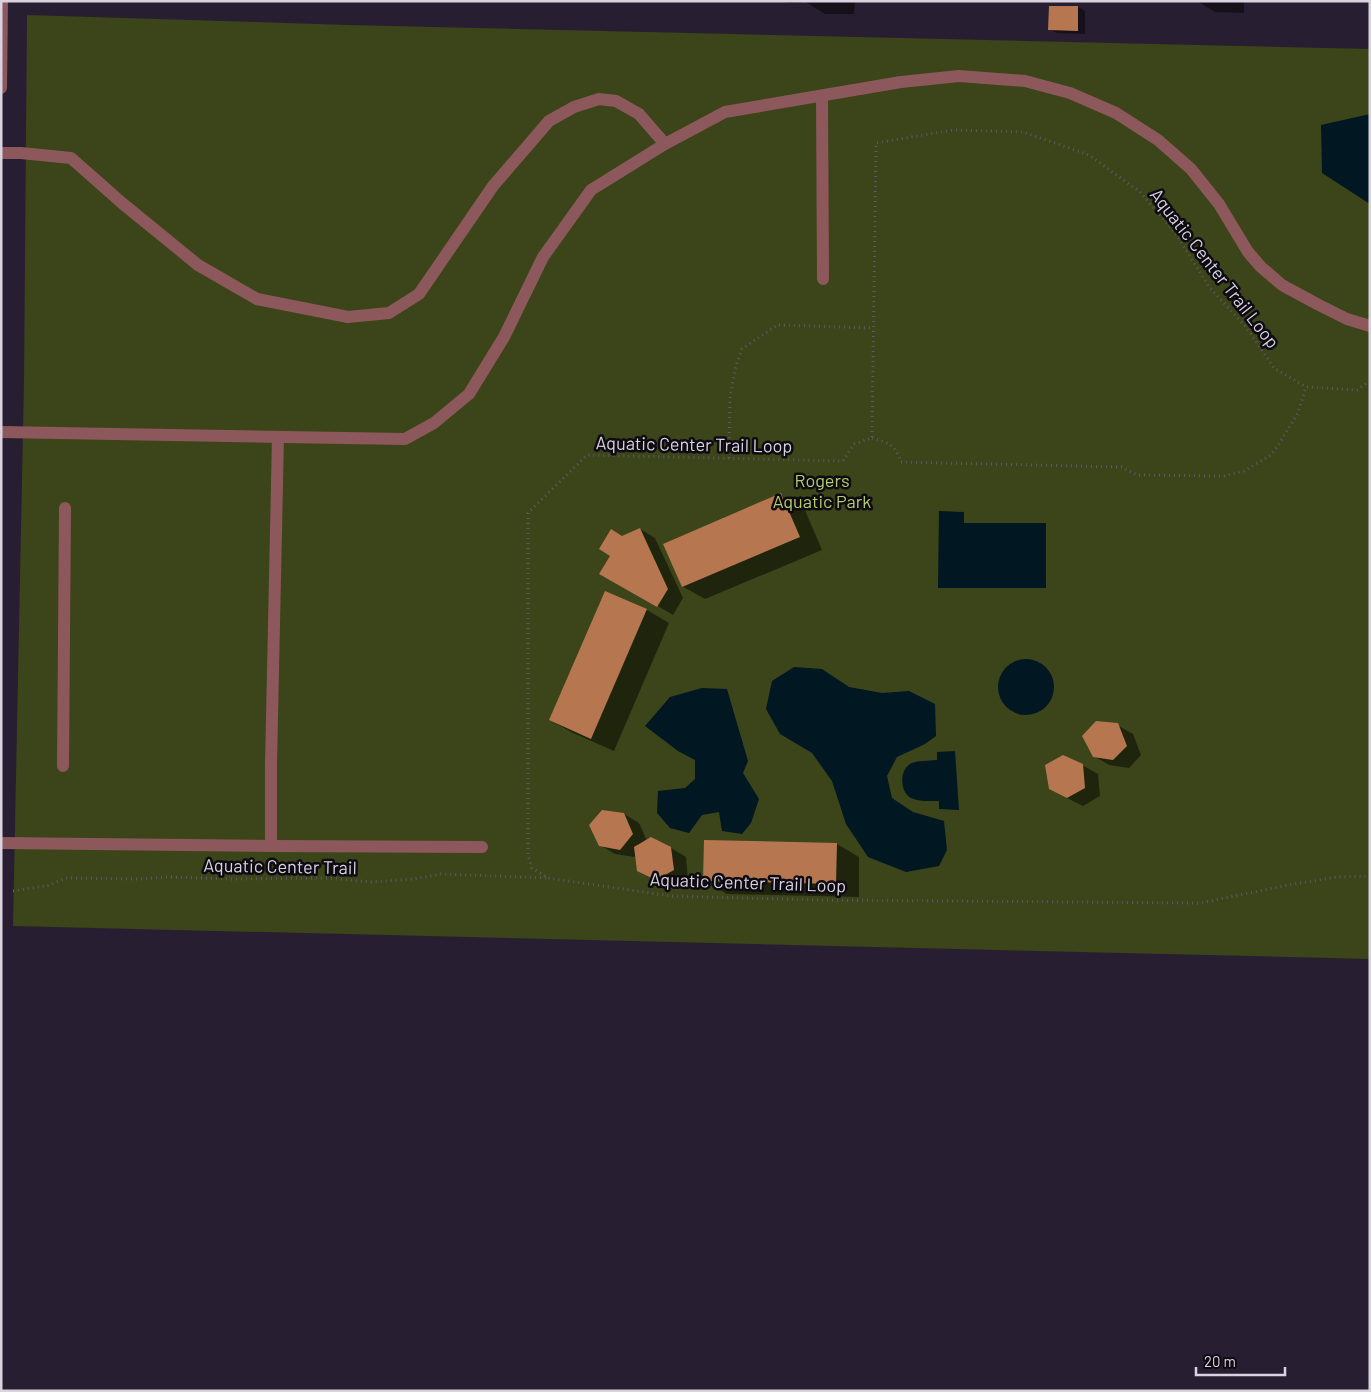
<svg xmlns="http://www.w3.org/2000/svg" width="1371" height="1392" font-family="Barlow,sans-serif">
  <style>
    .green { fill: #3b4519 }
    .water { fill: #011722 }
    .shadow { fill: #0007 }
    .building { fill: #b67750 }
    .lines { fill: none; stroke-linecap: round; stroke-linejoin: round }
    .path { stroke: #605768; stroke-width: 3; stroke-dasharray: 1 4; stroke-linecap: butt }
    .minor { stroke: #8d585b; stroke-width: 12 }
    .labels { text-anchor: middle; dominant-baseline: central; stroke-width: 5; stroke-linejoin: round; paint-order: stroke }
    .street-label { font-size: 18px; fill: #d9d2df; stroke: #0e0a12 }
    .park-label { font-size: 18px; fill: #b6cc6b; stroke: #0e0a12 }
  </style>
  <rect width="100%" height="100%" fill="#281e31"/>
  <polygon class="green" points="27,15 349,25 1370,49 1370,959 13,926 24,381"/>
  <g class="water">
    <polygon points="1370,114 1370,204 1322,173 1321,125"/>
    <polygon points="939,511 964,512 964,523 1046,523 1046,588 938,588"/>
    <circle cx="1026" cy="687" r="28"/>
    <polygon points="794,667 822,669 849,687 882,693 909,691 935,704 936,736 925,744 897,757 887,776 892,798 913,812 944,821 947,850 939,866 906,872 868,857 846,824 832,781 812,753 780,734 766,709 772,681"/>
    <polygon points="702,688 727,689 748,761 743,773 759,799 751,823 742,834 722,831 719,812 702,815 689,833 670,828 657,813 658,791 685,788 695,779 695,760 678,751 645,726 670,697"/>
    <path d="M 955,751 L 959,810 L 939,809 L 939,801 C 930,801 919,802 911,798 C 900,792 899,771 910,764 C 917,760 929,761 937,760 L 937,752 Z"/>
  </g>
  <g class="shadow">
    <polygon points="783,1 803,1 803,3 787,3"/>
    <polygon points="804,1 855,1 854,14 825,14"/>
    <polygon points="1197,1 1244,1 1244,13 1215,12"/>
    <polygon points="1050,7 1078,7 1085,11 1085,34 1057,33 1049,29"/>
    <polygon points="781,495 804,508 822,550 705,599 682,586"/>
    <polygon points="640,529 655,538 683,598 673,615 601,573 623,537"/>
    <polygon points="606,593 647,610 669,623 614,751 573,733 550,720"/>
    <polygon points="1117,725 1133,734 1141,755 1129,768 1109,765 1094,756"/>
    <polygon points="1082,765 1098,774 1100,796 1083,806 1065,797"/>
    <polygon points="624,814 639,823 647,841 671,848 686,857 688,879 672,888 654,879 637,856 635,857 615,854 600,845"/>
    <polygon points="837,844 859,857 859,897 727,894 705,881"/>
  </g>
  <g class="building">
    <polygon points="1049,6 1078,6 1078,31 1048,30"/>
    <polygon points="781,493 800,537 682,587 663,544"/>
    <polygon points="640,528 668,589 657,607 599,574 610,556 599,549 611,529 622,536"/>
    <polygon points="605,591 647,609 591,739 549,720"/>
    <polygon points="1096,721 1118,723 1127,746 1113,760 1093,757 1082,736"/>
    <polygon points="1063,755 1083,764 1085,788 1067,798 1049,789 1045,765"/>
    <polygon points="602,810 624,813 633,834 620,850 599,846 589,825"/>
    <polygon points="651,837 671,847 674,870 656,880 637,871 634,847"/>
    <polygon points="704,840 837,843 836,884 703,881"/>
  </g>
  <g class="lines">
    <g class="path">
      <polyline points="1370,381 1357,390 1306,387 1274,368 1246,327 1209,287 1176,234 1140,192 1089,155 1023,132 953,130 876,143 872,438 854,444 843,461 587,455 528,513 528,855 532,868 548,878 671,896 822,900 1201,903 1288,885 1337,877 1370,876"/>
      <path d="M 872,438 C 889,443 895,445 901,462 L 1122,467 L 1137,475 L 1224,476 L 1244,471 L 1271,455 L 1279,444 L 1298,413 L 1306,387"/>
      <polyline points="729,458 730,396 736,366 742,349 777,325 874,328"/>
      <polyline points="13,891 50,885 66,878 139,879 167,877 231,879 328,878 371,882 414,879 441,874 547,878"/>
    </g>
    <g class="minor">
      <polyline points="1,88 2,1"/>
      <polyline points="822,96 823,279"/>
      <polyline points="1,153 21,153 71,158 122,203 198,265 257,299 348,317 389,313 419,294 493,186 549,121 574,107 599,99 616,101 639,114 665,144 725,112 901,82 959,76 1025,81 1070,93 1116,113 1158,140 1191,169 1219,204 1248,252 1261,267 1282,285 1317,304 1347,319 1370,326"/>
      <polyline points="1,432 405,439 434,423 469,394 504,337 543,257 591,190 665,144"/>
      <polyline points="63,766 65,508"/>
      <polyline points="1,843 271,846 271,765 278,437"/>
      <polyline points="271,846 482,847"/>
    </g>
  </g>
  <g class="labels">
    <g class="street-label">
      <text transform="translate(1215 268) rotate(52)">Aquatic Center Trail Loop</text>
      <text transform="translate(694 444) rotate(1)">Aquatic Center Trail Loop</text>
      <text transform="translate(280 866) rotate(1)">Aquatic Center Trail</text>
      <text transform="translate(748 882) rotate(2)">Aquatic Center Trail Loop</text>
    </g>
    <g class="park-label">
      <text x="822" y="480">Rogers<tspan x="822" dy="21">Aquatic Park</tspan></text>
    </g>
  </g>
  <rect width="1371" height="1392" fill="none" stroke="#d9d2df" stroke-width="5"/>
  <path d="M1196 1367v8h89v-8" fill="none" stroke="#d9d2df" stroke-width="2.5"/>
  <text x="1204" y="1367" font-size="15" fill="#d9d2df" stroke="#0e0a12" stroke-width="4" paint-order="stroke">20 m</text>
</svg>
